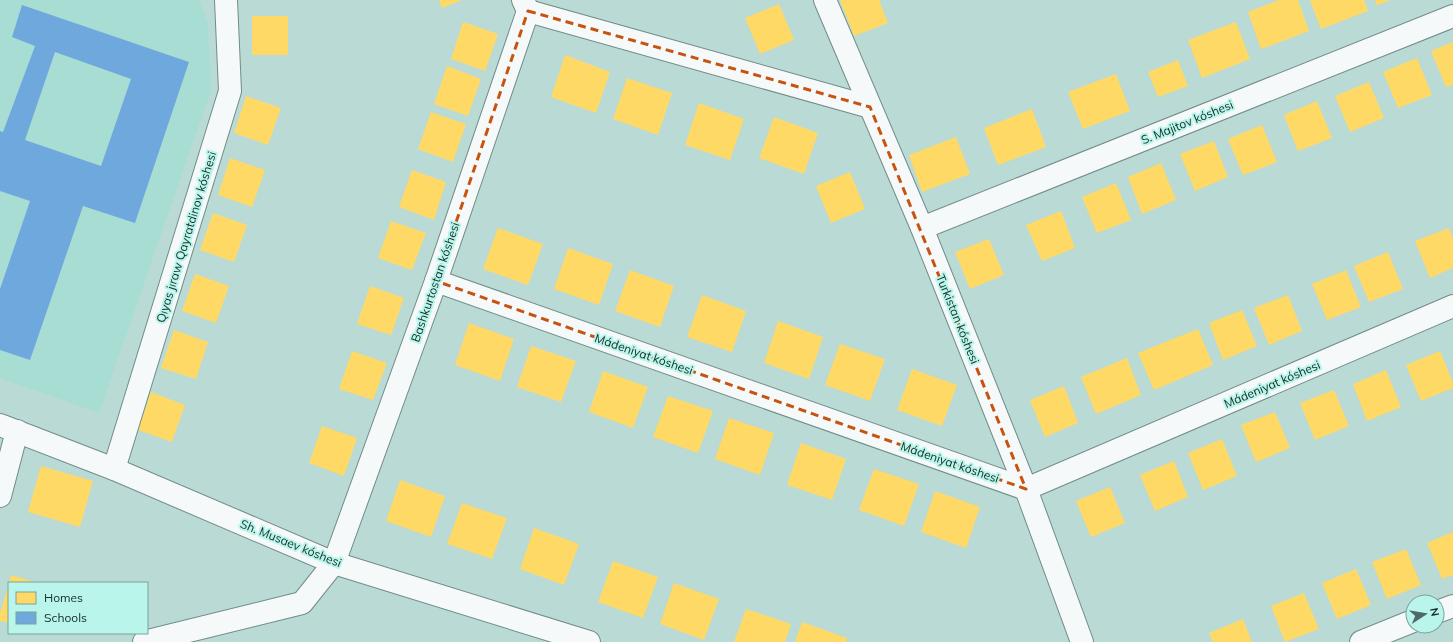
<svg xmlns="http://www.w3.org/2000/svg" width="1453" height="642" font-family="Mulish,sans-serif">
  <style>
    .built { fill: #a8ddd4 }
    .homes { fill: #ffd966 }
    .schools { fill: #6fa8dc; fill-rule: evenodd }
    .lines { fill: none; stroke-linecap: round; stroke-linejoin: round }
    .minor-casing { stroke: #728c89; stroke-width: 24 }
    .minor { stroke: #f5f9f9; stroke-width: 22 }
    .marked { fill: none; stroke: #c85210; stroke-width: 3; stroke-dasharray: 8 5; stroke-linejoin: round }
    .labels { text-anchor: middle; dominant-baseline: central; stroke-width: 4; stroke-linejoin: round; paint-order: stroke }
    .street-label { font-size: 12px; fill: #152d29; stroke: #b9f5ea }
  </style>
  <rect width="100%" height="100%" fill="#badad5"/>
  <polygon class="built" points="0,0 199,0 208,24 211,90 99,413 0,378"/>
  <g class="homes">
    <polygon points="439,0 462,0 442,8"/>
    <polygon points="840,0 879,0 888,23 854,36"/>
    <polygon points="1279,0 1298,0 1309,31 1261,49 1248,12"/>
    <polygon points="1310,0 1364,0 1368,11 1321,29"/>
    <polygon points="1375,0 1391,0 1377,5"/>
    <polygon points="779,4 794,40 760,54 745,18"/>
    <rect x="252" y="16" width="36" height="39"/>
    <polygon points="463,22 498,34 485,71 451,59"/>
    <polygon points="1236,22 1250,59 1202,78 1188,40"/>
    <polygon points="1453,42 1453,85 1446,87 1431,51"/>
    <polygon points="565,55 610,72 596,113 551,97"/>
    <polygon points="1417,58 1432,95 1398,108 1383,72"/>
    <polygon points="1178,60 1188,86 1158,97 1148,72"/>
    <polygon points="447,66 481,79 468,116 434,104"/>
    <polygon points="1116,74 1130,111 1083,129 1068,92"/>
    <polygon points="627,78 672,93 658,135 613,119"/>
    <polygon points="1369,82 1384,118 1350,132 1335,96"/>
    <polygon points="246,96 281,108 268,145 234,133"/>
    <polygon points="1317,101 1332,138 1298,151 1284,115"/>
    <polygon points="699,103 744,119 730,160 685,145"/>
    <polygon points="1032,109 1046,147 998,165 984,128"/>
    <polygon points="431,112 466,124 453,162 418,149"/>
    <polygon points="774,117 818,133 804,174 759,158"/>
    <polygon points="1262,125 1277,162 1243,175 1228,139"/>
    <polygon points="956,137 970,174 922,192 909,155"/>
    <polygon points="1214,141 1228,177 1195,191 1180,154"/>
    <polygon points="230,158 265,170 252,207 218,195"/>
    <polygon points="1161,163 1176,200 1142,214 1128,177"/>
    <polygon points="412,170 446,182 434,220 399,207"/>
    <polygon points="850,172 865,209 831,223 816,186"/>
    <polygon points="1116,183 1131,220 1097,233 1082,197"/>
    <polygon points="1061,211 1075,248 1042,261 1026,225"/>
    <polygon points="213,213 247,225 234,262 200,250"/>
    <polygon points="391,221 426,233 412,270 378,258"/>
    <polygon points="498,228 543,244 528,285 483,269"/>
    <polygon points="1449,228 1453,239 1453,268 1430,278 1415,241"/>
    <polygon points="989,239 1004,275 970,289 955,252"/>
    <polygon points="568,248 613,264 599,305 554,289"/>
    <polygon points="1388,252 1403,289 1369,302 1354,266"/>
    <polygon points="630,270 674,286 660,327 615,311"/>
    <polygon points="1346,270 1361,307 1327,320 1312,284"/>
    <polygon points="195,274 229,286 216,323 182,311"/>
    <polygon points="370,286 404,298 391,335 357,324"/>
    <polygon points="702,295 746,311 732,352 687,337"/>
    <polygon points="1288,295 1302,331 1269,345 1254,308"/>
    <polygon points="1242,310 1257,346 1223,360 1209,323"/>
    <polygon points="778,321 823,337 809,379 764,363"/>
    <polygon points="469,323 514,339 500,381 455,365"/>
    <polygon points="1198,329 1213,365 1154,390 1138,353"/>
    <polygon points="174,330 208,342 196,379 161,368"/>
    <polygon points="840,344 885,359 870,401 825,385"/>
    <polygon points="531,346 576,361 561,402 517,387"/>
    <polygon points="352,351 387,363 373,400 339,389"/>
    <polygon points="1440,351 1453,383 1453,388 1421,401 1406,365"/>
    <polygon points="1127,358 1141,395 1096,414 1081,377"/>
    <polygon points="912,369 957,385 942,426 897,410"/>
    <polygon points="1386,370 1401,407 1367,421 1353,384"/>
    <polygon points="603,371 648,387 633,428 589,412"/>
    <polygon points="1064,386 1078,423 1045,437 1030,400"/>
    <polygon points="1334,390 1349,426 1315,440 1300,403"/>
    <polygon points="151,392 185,405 172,442 138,430"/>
    <polygon points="668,396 713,411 698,453 653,437"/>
    <polygon points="1275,412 1290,448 1256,462 1241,425"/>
    <polygon points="729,418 774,433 760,475 715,459"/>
    <polygon points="322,426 357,438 344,476 309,463"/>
    <polygon points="1222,439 1237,476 1203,490 1188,453"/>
    <polygon points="801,443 846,459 832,500 787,485"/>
    <polygon points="1174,461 1188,497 1155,511 1140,475"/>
    <polygon points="41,466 93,481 80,527 28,512"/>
    <polygon points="874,469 919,484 904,526 859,510"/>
    <polygon points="400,480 445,496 431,537 386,521"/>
    <polygon points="1110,487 1125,523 1091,537 1076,501"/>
    <polygon points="935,491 980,507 966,548 921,532"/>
    <polygon points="462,503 507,518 492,559 447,544"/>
    <polygon points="534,528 579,544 564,585 520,569"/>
    <polygon points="1453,532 1453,575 1442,579 1427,543"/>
    <polygon points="1406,549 1421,585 1387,599 1372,562"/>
    <polygon points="613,561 658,577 643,618 598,602"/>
    <polygon points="1356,569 1371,605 1337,619 1322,583"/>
    <polygon points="11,575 38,583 9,583"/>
    <polygon points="674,583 719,599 704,640 660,624"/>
    <polygon points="9,584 9,623 0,621 0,613"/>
    <polygon points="1304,593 1319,629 1285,642 1271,606"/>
    <polygon points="746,609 791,624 785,642 734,642"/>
    <polygon points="1243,619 1252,642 1213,642 1209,633"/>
    <polygon points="802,622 847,638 846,642 795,642"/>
  </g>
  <path class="schools" d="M 22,5 L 189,62 L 135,223 L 83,206 L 30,360 L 0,350 L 0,289 L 30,201 L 0,191 L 0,131 L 3,132 L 35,46 L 12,37 ZM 55,52 L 131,79 L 101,166 L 25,140 Z"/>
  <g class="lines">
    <g class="minor-casing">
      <g id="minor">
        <polyline points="825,0 922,228 1026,489 1082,642"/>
        <polyline points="528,11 870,107"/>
        <polyline points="922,228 1453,16"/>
        <polyline points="436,281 1026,489 1453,306"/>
        <polyline points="0,425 114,469 334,563 589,642"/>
        <polyline points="114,469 230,91 226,0"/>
        <polyline points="0,496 17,431"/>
        <polyline points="1437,612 1453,606"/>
        <polyline points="144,642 302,603 334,563 436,281 528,11 523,0"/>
        <polyline points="1361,642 1413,621"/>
      </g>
    </g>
    <use href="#minor" class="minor"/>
  </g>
  <path class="marked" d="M 528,11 L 870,107 L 1026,489 L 436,281 Z"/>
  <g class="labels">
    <g class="street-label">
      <text transform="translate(1187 122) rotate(-22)">S. Majitov kóshesi</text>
      <text transform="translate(186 237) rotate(-73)">Qıyas jıraw Qayratdinov kóshesi</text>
      <text transform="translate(435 282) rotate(-71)">Bashkurtostan kóshesi</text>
      <text transform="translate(958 319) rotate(68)">Turkistan kóshesi</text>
      <text transform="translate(644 354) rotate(19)">Mádeniyat kóshesi</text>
      <text transform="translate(1272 384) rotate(-23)">Mádeniyat kóshesi</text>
      <text transform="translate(950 462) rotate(19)">Mádeniyat kóshesi</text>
      <text transform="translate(291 543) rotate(22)">Sh. Musaev kóshesi</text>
    </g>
  </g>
  <rect x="8" y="582" width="140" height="52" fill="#b9f5ea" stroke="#77a59d"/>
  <rect x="16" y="592" width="20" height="12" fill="#ffd966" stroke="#77a59d"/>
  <text x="44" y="602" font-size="12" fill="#152d29">Homes</text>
  <rect x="16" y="612" width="20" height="12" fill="#6fa8dc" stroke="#77a59d"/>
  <text x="44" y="622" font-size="12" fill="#152d29">Schools</text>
  <g transform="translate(1425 614) rotate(78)"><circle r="19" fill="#b9f5ea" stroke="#77a59d"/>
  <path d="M0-3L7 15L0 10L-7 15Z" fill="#4f6a65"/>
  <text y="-6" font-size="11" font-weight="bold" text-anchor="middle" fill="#152d29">N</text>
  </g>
</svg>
